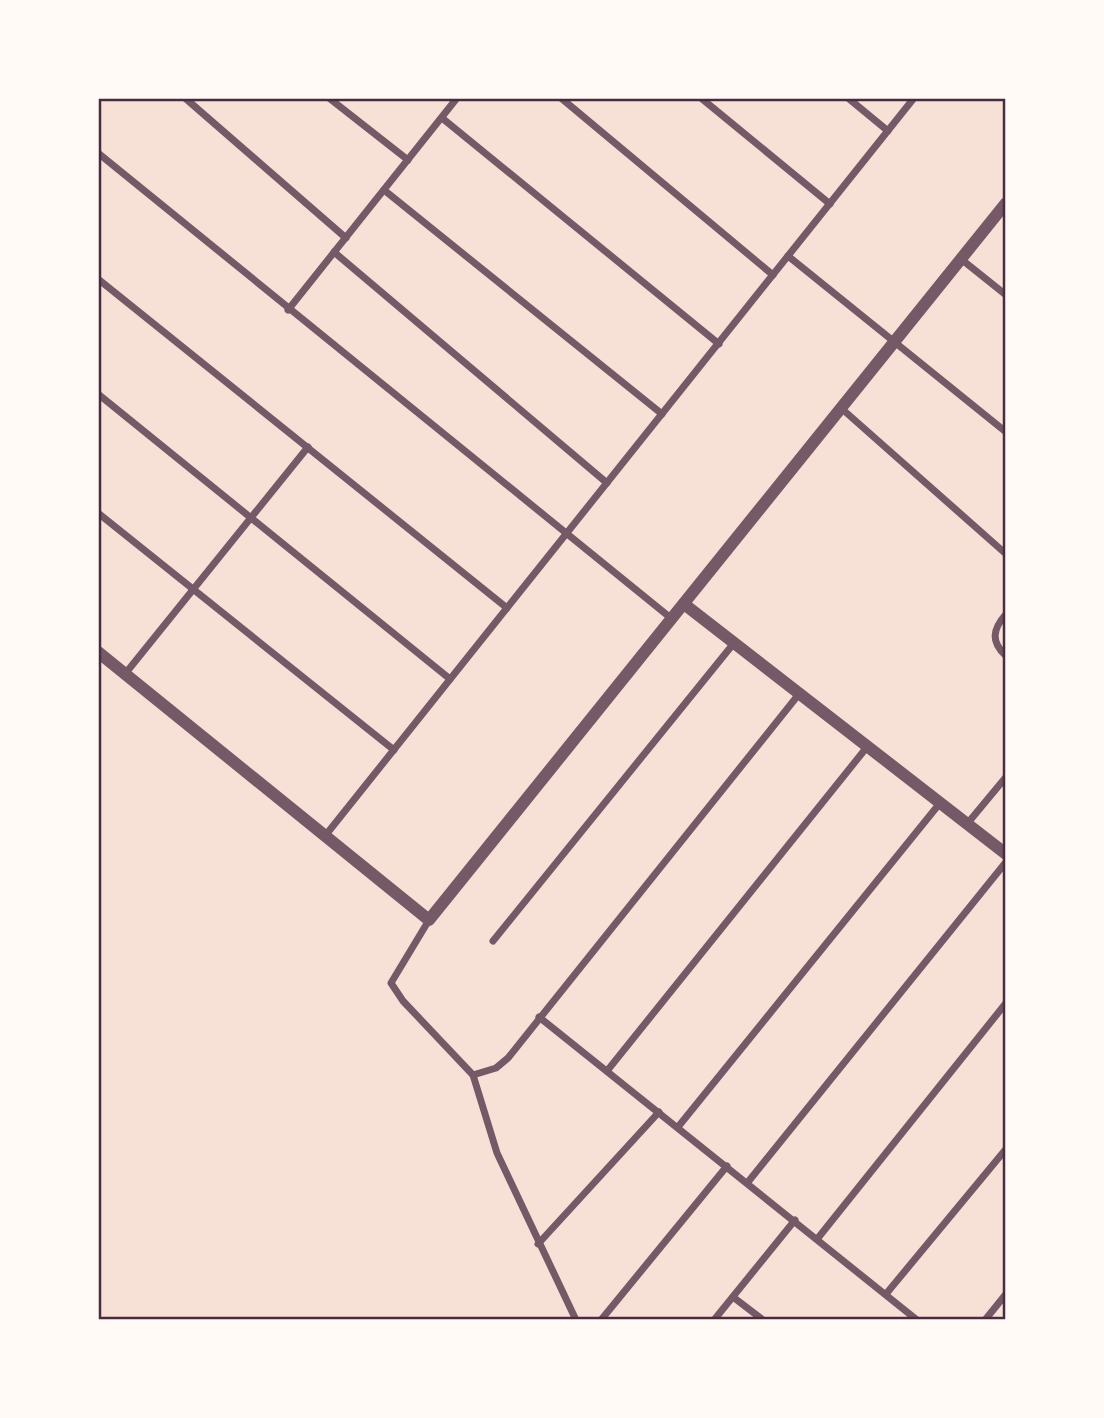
<svg xmlns="http://www.w3.org/2000/svg" width="1104" height="1418" font-family="'Exo 2',sans-serif">
  <style>
    .lines { fill: none; stroke-linecap: round; stroke-linejoin: round }
    .minor { stroke: #755966; stroke-width: 7 }
    .tertiary { stroke: #755966; stroke-width: 12 }
    .neatline { fill: none; stroke: #4a2c40; stroke-width: 2.5 }
  </style>
  <rect width="100%" height="100%" fill="#f7e1d7"/>
  <g class="lines">
    <g class="minor">
      <polyline points="185,98 346,238"/>
      <polyline points="329,98 408,160"/>
      <polyline points="561,98 773,275"/>
      <polyline points="701,98 830,204"/>
      <polyline points="848,98 888,131"/>
      <polyline points="442,118 719,344"/>
      <polyline points="98,153 672,619"/>
      <polyline points="384,190 662,414"/>
      <polyline points="334,252 607,483"/>
      <polyline points="788,256 1006,432"/>
      <polyline points="961,259 1006,295"/>
      <polyline points="98,279 507,608"/>
      <polyline points="288,310 457,98"/>
      <polyline points="98,394 450,679"/>
      <polyline points="841,408 1006,554"/>
      <polyline points="98,513 394,750"/>
      <path d="M 1006,614 C 992,630 991,642 1006,656"/>
      <polyline points="125,674 308,447"/>
      <polyline points="967,824 1006,777"/>
      <polyline points="325,836 914,98"/>
      <polyline points="429,920 391,983 403,1001 473,1075 497,1153 576,1320"/>
      <polyline points="493,941 734,643"/>
      <polyline points="539,1017 917,1320"/>
      <polyline points="607,1071 867,747"/>
      <polyline points="473,1075 496,1068 508,1058 799,694"/>
      <polyline points="678,1127 940,803"/>
      <polyline points="748,1182 1006,862"/>
      <polyline points="818,1238 1006,1003"/>
      <polyline points="538,1244 659,1112"/>
      <polyline points="886,1294 1006,1149"/>
      <polyline points="733,1297 763,1320"/>
      <polyline points="601,1320 727,1166"/>
      <polyline points="714,1320 795,1220"/>
      <polyline points="985,1320 1006,1294"/>
    </g>
    <g class="tertiary">
      <polyline points="684,604 1006,854"/>
      <polyline points="98,652 429,920 1006,203"/>
    </g>
  </g>
  <rect width="1104" height="1418" fill="none" stroke="#fffaf5" stroke-width="200"/>
  <rect x="100" y="100" width="904" height="1218" class="neatline"/>
</svg>
